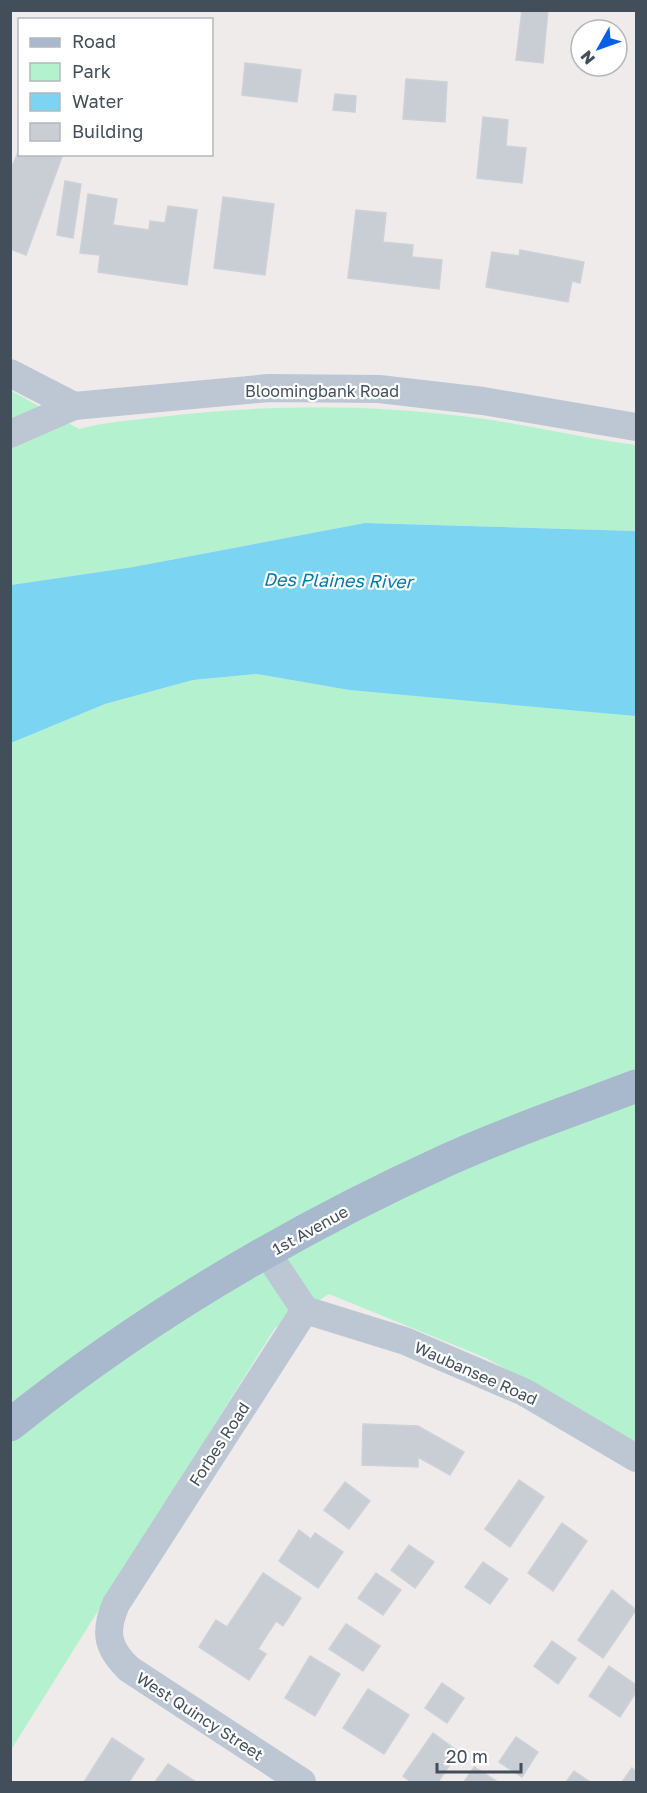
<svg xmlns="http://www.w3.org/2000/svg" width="647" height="1793" font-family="'Golos Text',sans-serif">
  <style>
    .green { fill: #b4f2cf }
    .water { fill: #7cd4f3 }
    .building { fill: #c9cdd4; stroke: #ced1d8; stroke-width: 1.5 }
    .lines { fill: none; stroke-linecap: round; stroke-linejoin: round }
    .street { stroke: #bdc7d3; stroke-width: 28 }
    .primary { stroke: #a8b9ce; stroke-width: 33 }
    .labels { text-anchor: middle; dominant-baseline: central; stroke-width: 4.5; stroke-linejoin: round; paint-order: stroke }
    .street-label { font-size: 16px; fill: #424e5a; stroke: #fff }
    .water-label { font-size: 18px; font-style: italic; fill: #017ba7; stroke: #fff }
  </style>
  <rect width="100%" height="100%" fill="#efebeb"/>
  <g class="green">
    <path d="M 10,390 L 79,429 C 105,422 133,420 160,417 C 263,404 367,404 470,417 C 526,424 581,438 636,445 L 636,531 L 365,523 L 133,567 L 11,585 Z"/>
    <polygon points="257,674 349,690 636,714 636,1442 486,1358 329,1294 275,1328 11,1750 11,743 105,704 193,680"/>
  </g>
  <polygon class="water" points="365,523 636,531 636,716 349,690 257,674 193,680 105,704 11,743 11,585 133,567"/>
  <g class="building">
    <polygon points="522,10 548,10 543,63 516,60"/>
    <polygon points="245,63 301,70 297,102 242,95"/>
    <polygon points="406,79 447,82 445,122 403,119"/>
    <polygon points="335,94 356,96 355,112 333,110"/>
    <polygon points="483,117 508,120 506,146 526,148 522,183 477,178"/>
    <polygon points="20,148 20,154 63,154 26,255 10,249 10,163 13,164"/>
    <polygon points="65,181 81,184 73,238 57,235"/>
    <polygon points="88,194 117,199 113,225 149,230 150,221 165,223 168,206 197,210 187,285 98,272 100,255 80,253"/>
    <polygon points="223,197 274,204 265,275 214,268"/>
    <polygon points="356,210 386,213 383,242 413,245 412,257 442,260 439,289 348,278"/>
    <polygon points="520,250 584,262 580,283 572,281 568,302 486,287 492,252 519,256"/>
    <polygon points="363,1424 418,1426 464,1452 450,1475 418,1457 418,1467 362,1465"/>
    <polygon points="519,1480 544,1497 510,1547 485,1529"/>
    <polygon points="345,1482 370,1501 349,1529 324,1510"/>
    <polygon points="562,1523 587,1541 553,1591 528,1573"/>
    <polygon points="299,1530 311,1539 315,1533 343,1552 318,1588 279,1561"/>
    <polygon points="409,1545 434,1562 415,1588 391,1570"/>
    <polygon points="483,1562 508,1579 490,1604 465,1587"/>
    <polygon points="263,1573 301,1598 283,1626 276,1621 258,1649 266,1654 249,1680 199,1647 216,1620 227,1627"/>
    <polygon points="376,1573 401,1590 383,1615 358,1598"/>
    <polygon points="612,1590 636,1610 603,1658 578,1640"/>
    <polygon points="346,1624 380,1646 363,1671 329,1649"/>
    <polygon points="552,1641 576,1658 558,1684 534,1666"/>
    <polygon points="310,1656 340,1674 315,1716 285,1698"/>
    <polygon points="609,1666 636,1685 636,1692 620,1717 589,1696"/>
    <polygon points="442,1683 464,1698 447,1723 425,1708"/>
    <polygon points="368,1689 409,1715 384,1754 343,1728"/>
    <polygon points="433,1733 459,1752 438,1782 411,1782 403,1776"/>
    <polygon points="516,1737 538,1752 522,1777 499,1762"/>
    <polygon points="112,1738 144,1759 129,1782 84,1782"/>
    <polygon points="168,1764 196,1782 155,1782"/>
    <polygon points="474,1767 498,1782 464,1782"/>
    <polygon points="632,1768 636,1772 636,1782 622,1782"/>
    <polygon points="574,1771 590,1782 566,1782"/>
  </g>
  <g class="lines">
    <g class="street">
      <polyline points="10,373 74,406"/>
      <polyline points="10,434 74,406 269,388 379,389 483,401 636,427"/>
      <polyline points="267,1253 305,1310"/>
      <polyline points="305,1310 405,1341 524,1392 636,1458"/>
      <path d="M 302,1782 L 129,1669 C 107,1648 104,1632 116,1604 L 305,1310"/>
    </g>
    <path class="primary" d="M 10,1425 C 142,1319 293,1230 447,1160 C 508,1132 574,1110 636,1086"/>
  </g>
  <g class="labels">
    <g class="street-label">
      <text x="322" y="391">Bloomingbank Road</text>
      <text transform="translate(310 1230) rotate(-29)">1st Avenue</text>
      <text transform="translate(476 1373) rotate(24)">Waubansee Road</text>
      <text transform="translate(219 1444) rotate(-57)">Forbes Road</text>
      <text transform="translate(200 1716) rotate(33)">West Quincy Street</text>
    </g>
    <g class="water-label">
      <text transform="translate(338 580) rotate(1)">Des Plaines River</text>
    </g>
  </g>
  <rect width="647" height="1793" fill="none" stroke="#424e5a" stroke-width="24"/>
  <rect x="18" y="18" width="195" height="138" fill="#ffffff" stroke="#b3b8bd" stroke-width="1.5"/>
  <rect x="30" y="38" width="30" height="9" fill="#a8b9ce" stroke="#b3b8bd" stroke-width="1.5"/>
  <text x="72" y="48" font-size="18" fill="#424e5a">Road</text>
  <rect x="30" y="63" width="30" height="18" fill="#b4f2cf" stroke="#b3b8bd" stroke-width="1.5"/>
  <text x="72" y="78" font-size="18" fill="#424e5a">Park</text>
  <rect x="30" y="93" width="30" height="18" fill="#7cd4f3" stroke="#b3b8bd" stroke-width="1.5"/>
  <text x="72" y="108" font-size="18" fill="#424e5a">Water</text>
  <rect x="30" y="123" width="30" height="18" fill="#c9cdd4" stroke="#b3b8bd" stroke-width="1.5"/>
  <text x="72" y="138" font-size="18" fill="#424e5a">Building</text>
  <g transform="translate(599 48) rotate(230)"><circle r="28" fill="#ffffff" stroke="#b3b8bd" stroke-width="1.5"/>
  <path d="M0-4.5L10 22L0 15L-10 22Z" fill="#095fea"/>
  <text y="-9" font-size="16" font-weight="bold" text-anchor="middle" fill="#424e5a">N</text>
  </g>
  <path d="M437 1763v9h84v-9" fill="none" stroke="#424e5a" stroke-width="3"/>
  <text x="446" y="1763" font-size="18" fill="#424e5a" stroke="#ffffff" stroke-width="4.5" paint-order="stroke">20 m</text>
</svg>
